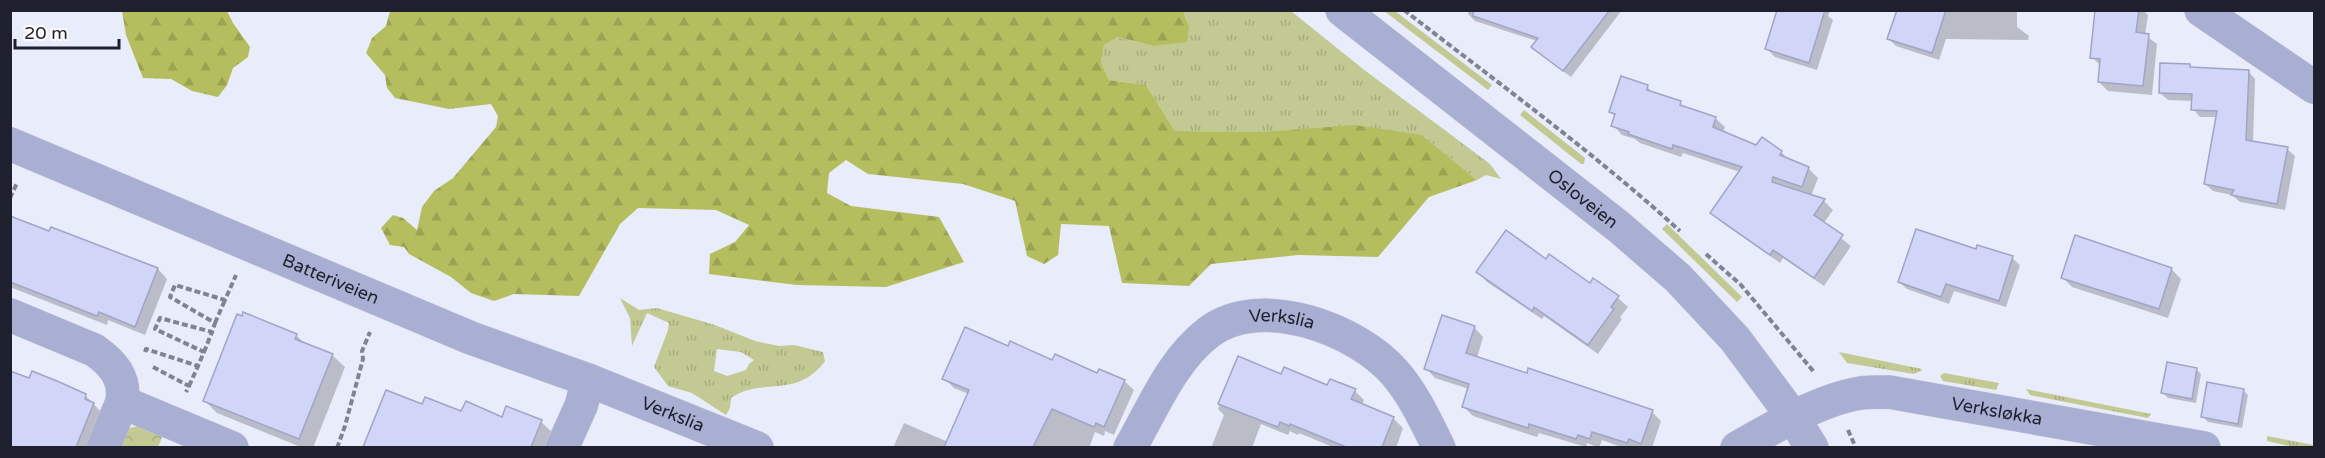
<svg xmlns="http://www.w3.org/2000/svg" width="2325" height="458" font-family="'Varela Round',sans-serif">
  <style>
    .grass { fill: url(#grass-tufts); fill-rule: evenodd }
    .forest { fill: url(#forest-firs) }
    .park { fill: url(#park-crowns) }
    .shadow { fill: #0003 }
    .building { fill: #d1d5f8; stroke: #a0a4c5; stroke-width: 1.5 }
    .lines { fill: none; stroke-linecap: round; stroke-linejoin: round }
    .minor-casing { stroke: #c5c7d5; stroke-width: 34 }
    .path { stroke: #818391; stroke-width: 4; stroke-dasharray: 6 3; stroke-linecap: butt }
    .minor { stroke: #a9aed3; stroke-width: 33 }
    .labels { text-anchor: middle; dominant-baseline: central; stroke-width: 4.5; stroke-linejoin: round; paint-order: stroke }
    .street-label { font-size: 18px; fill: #1f202d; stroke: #fafafa }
  </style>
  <defs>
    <pattern id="grass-tufts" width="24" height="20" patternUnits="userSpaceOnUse" patternTransform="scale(1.5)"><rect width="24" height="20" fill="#c2c992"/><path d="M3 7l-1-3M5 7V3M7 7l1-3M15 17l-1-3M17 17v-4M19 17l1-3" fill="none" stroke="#a6ac7e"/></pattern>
    <pattern id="forest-firs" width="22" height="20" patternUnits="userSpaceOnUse" patternTransform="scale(1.5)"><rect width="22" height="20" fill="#b5be5f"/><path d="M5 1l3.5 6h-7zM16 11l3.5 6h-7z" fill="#9ba353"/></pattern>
    <pattern id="park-crowns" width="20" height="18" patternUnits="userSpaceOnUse" patternTransform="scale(1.5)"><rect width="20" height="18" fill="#c2c992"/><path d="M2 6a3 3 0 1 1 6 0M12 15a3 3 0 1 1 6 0" fill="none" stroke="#a6ac7e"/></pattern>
  </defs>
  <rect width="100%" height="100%" fill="#e9ecfa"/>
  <g class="grass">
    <polygon points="1183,11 1291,11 1363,69 1490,164 1501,179 1486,175 1477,180 1422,135 1175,131 1146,85 1109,80 1101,62 1104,45 1118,37 1153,46 1189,26"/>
    <polygon points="1384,11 1395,11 1492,85 1488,90"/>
    <polygon points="1524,110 1585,158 1584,164 1581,164 1520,115"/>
    <polygon points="1667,224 1742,297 1737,302 1662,229"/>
    <path d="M 620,298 L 639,310 L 657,308 L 715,325 L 755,341 L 779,346 L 794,345 L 823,352 L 825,361 C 796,400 763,376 731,398 L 730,408 L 726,415 L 692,393 L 668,386 L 654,367 L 668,330 L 669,323 L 647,313 L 632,346 L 630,318 ZM 717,349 L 741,352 L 754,360 L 749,364 L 746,370 L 727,376 L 714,371 Z"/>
    <polygon points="1839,352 1922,369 1921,371 1914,374 1847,363"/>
    <polygon points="1944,373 1999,383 1996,390 1943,381 1940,376"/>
    <polygon points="2026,389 2151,414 2148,418 2030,395"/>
    <polygon points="2267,436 2314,445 2314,447 2294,447 2267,441"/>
  </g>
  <g class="forest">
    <polygon points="122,11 227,11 233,23 250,47 248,57 233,68 227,85 218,97 192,91 171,79 143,78 126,35"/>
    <polygon points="390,11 1183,11 1189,26 1187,42 1153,46 1118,37 1104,45 1101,62 1109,80 1146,85 1175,131 1262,132 1355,125 1422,135 1477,180 1429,197 1378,257 1298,255 1211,264 1189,286 1122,283 1109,226 1061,224 1058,255 1044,264 1027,256 1015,201 963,184 868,174 846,160 829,173 827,193 851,206 939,217 964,262 886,287 797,285 709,274 710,254 735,242 749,225 716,210 638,208 620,224 579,296 514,294 494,301 471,293 451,277 409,254 404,247 390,245 381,228 393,215 403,218 417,230 422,207 434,191 453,178 496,127 498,116 491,104 449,109 395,98 387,88 385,75 366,53 372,38 386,26"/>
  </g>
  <polygon class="park" points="140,426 163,435 158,447 116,448 129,428"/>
  <g class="shadow">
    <polygon points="1469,10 1622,10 1571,77 1540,54 1537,41 1475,21 1468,14"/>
    <polygon points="1779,10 1830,10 1828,16 1833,20 1817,70 1775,57 1767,49"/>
    <polygon points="1898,10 2017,10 2017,27 2029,36 2028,40 1946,39 1939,60 1896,46 1889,39"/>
    <polygon points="2096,10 2143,10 2148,15 2145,35 2157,44 2152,95 2108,91 2099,82 2101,66 2092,57"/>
    <polygon points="2190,65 2193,69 2248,71 2255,79 2253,142 2287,149 2295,156 2285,210 2240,202 2232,195 2213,191 2205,184 2217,117 2200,117 2193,109 2193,101 2168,100 2160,93"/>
    <polygon points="1647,87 1656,95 1715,118 1725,127 1723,133 1757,147 1781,152 1790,161 1808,168 1818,178 1811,196 1824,201 1833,210 1823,224 1851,246 1824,286 1783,258 1780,263 1721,222 1712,213 1740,172 1683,153 1681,157 1640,143 1635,139 1622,135 1613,125 1616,117 1611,112"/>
    <polygon points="10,218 50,233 52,229 158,269 167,279 145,335 108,320 107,325 10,287"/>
    <polygon points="2012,258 2020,265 2006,307 1954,291 1949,304 1907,289 1899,282"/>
    <polygon points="1547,261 1590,285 1593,280 1618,298 1628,307 1620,317 1622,319 1598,354 1544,316 1542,319 1487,282 1478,272"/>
    <polygon points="2171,269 2181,279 2168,318 2072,287 2063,278"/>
    <polygon points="1474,327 1483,337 1477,358 1652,412 1661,421 1652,448 1624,448 1602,440 1599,448 1587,443 1586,447 1539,433 1537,437 1473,416 1463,406 1469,389 1435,378 1426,368"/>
    <polygon points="296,335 305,344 332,355 345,367 313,448 303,448 217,413 205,401"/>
    <polygon points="1009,348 1124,381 1134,390 1114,435 1105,431 1104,436 1095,432 1089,448 893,448 904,423 948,442 969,394 954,388 944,378"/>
    <polygon points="1239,358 1282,376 1328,387 1355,391 1364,400 1362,405 1393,418 1403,428 1396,448 1335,448 1299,433 1298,435 1290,431 1288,435 1261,424 1252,448 1211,448 1224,415 1218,409"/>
    <polygon points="2196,369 2201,374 2196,403 2168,398 2163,393"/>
    <polygon points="10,372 30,380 85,395 105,416 93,448 10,448"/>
    <polygon points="2243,390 2248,395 2242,428 2208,422 2203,417"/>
    <polygon points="423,406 503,419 541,422 551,431 544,448 365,446"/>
  </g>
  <g class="building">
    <polygon points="1473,10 1610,10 1563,71 1531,47 1538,38 1473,16"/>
    <polygon points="1777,10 1825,10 1809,63 1765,49"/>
    <polygon points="1897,10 1946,10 1932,53 1887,39"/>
    <polygon points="2095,10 2139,10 2136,32 2149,34 2143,86 2098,82 2100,59 2090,58"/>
    <polygon points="2160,63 2190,64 2190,67 2249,70 2246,140 2288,147 2277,204 2231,195 2234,190 2204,184 2217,111 2191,110 2192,94 2159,93"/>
    <polygon points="1621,76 1648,85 1647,90 1681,101 1680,105 1716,117 1713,127 1756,145 1762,137 1782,151 1780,155 1809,167 1802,187 1773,177 1772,182 1825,199 1814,215 1843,235 1814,278 1773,250 1770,255 1710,213 1742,167 1673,145 1672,149 1628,134 1629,132 1611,126 1615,114 1609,112"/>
    <polygon points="10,216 49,231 51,227 158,268 135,327 99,312 97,316 10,282"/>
    <polygon points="1916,229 1976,249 1977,245 2013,256 1999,301 1946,284 1941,297 1898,282"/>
    <polygon points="1506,230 1546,259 1549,254 1590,283 1593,278 1619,296 1611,307 1614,309 1588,345 1534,307 1532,311 1476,272"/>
    <polygon points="2075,235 2172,268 2159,309 2061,278"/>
    <polygon points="243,312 297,334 295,339 333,354 299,439 203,401 237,314 242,316"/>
    <polygon points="1442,315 1475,326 1466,353 1527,373 1528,368 1653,410 1641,444 1629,439 1627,443 1592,432 1590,439 1578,435 1576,439 1529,424 1528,428 1462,407 1469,384 1424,369"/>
    <polygon points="965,327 1008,346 1010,341 1052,360 1055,354 1097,373 1099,369 1125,380 1104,427 1096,423 1094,427 1052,409 1033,447 944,447 969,390 942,379"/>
    <polygon points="1238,356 1281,374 1284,367 1327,385 1330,379 1356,389 1351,399 1394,417 1382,447 1346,447 1290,424 1289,426 1280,422 1278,427 1218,404"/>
    <polygon points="2167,362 2197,368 2192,399 2161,393"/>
    <polygon points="10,371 29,378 32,371 57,381 86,394 85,399 94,403 76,447 10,447"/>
    <polygon points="2207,382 2244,389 2238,424 2201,417"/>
    <polygon points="386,390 422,404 425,397 461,411 466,401 502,417 506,406 542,420 531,447 363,447"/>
  </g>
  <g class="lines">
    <g class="minor-casing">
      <g id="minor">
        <path id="s1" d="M 1342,10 L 1619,227 L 1678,278 L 1735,339 L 1793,417 L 1812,448"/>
        <polyline points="2201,10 2314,87"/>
        <path id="s2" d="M 10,144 L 471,338 L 588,380 L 757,448"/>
        <path d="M 10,315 L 94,350 C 113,363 126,378 122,402 L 232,448"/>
        <polyline points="103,448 122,402"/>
        <polyline points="562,448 581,406 588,380"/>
        <path id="s3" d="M 1130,448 C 1153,408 1172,360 1209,332 C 1261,293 1357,329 1395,373 C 1414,395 1426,422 1439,448"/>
        <path id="s4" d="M 1737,448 C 1772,428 1821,399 1861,393 C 1870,392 1880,392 1889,392 L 2204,448"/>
      </g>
    </g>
    <g class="path">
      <path d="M 1404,10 C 1497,82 1593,152 1680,231"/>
      <polyline points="10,198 17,183"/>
      <polyline points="1706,254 1741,285 1814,372"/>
      <polyline points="215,323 225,300"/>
      <polyline points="145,352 146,349 198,366 204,352 155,329 160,318 212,332 215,323 170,297 175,285 225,300 236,275"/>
      <polyline points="204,352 212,332"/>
      <polyline points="153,367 189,386 186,392"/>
      <polyline points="189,386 198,366"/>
      <polyline points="1848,430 1856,448"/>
      <polyline points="337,448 345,426 363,359 362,351 370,332"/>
    </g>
    <use href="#minor" class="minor"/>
  </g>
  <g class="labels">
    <g class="street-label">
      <text stroke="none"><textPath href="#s1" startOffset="306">Osloveien</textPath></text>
      <text stroke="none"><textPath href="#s2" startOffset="348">Batteriveien</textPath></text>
      <text stroke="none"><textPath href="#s3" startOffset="218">Verkslia</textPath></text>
      <text stroke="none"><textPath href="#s4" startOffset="274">Verksløkka</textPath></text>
      <text stroke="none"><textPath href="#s2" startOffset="716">Verkslia</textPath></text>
    </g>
  </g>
  <rect width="2325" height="458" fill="none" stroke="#1f202d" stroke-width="24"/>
  <path d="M15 39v9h104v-9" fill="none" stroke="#1f202d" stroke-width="3"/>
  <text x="24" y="39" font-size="18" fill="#1f202d" stroke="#fafafa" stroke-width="4.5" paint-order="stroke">20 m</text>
</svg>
